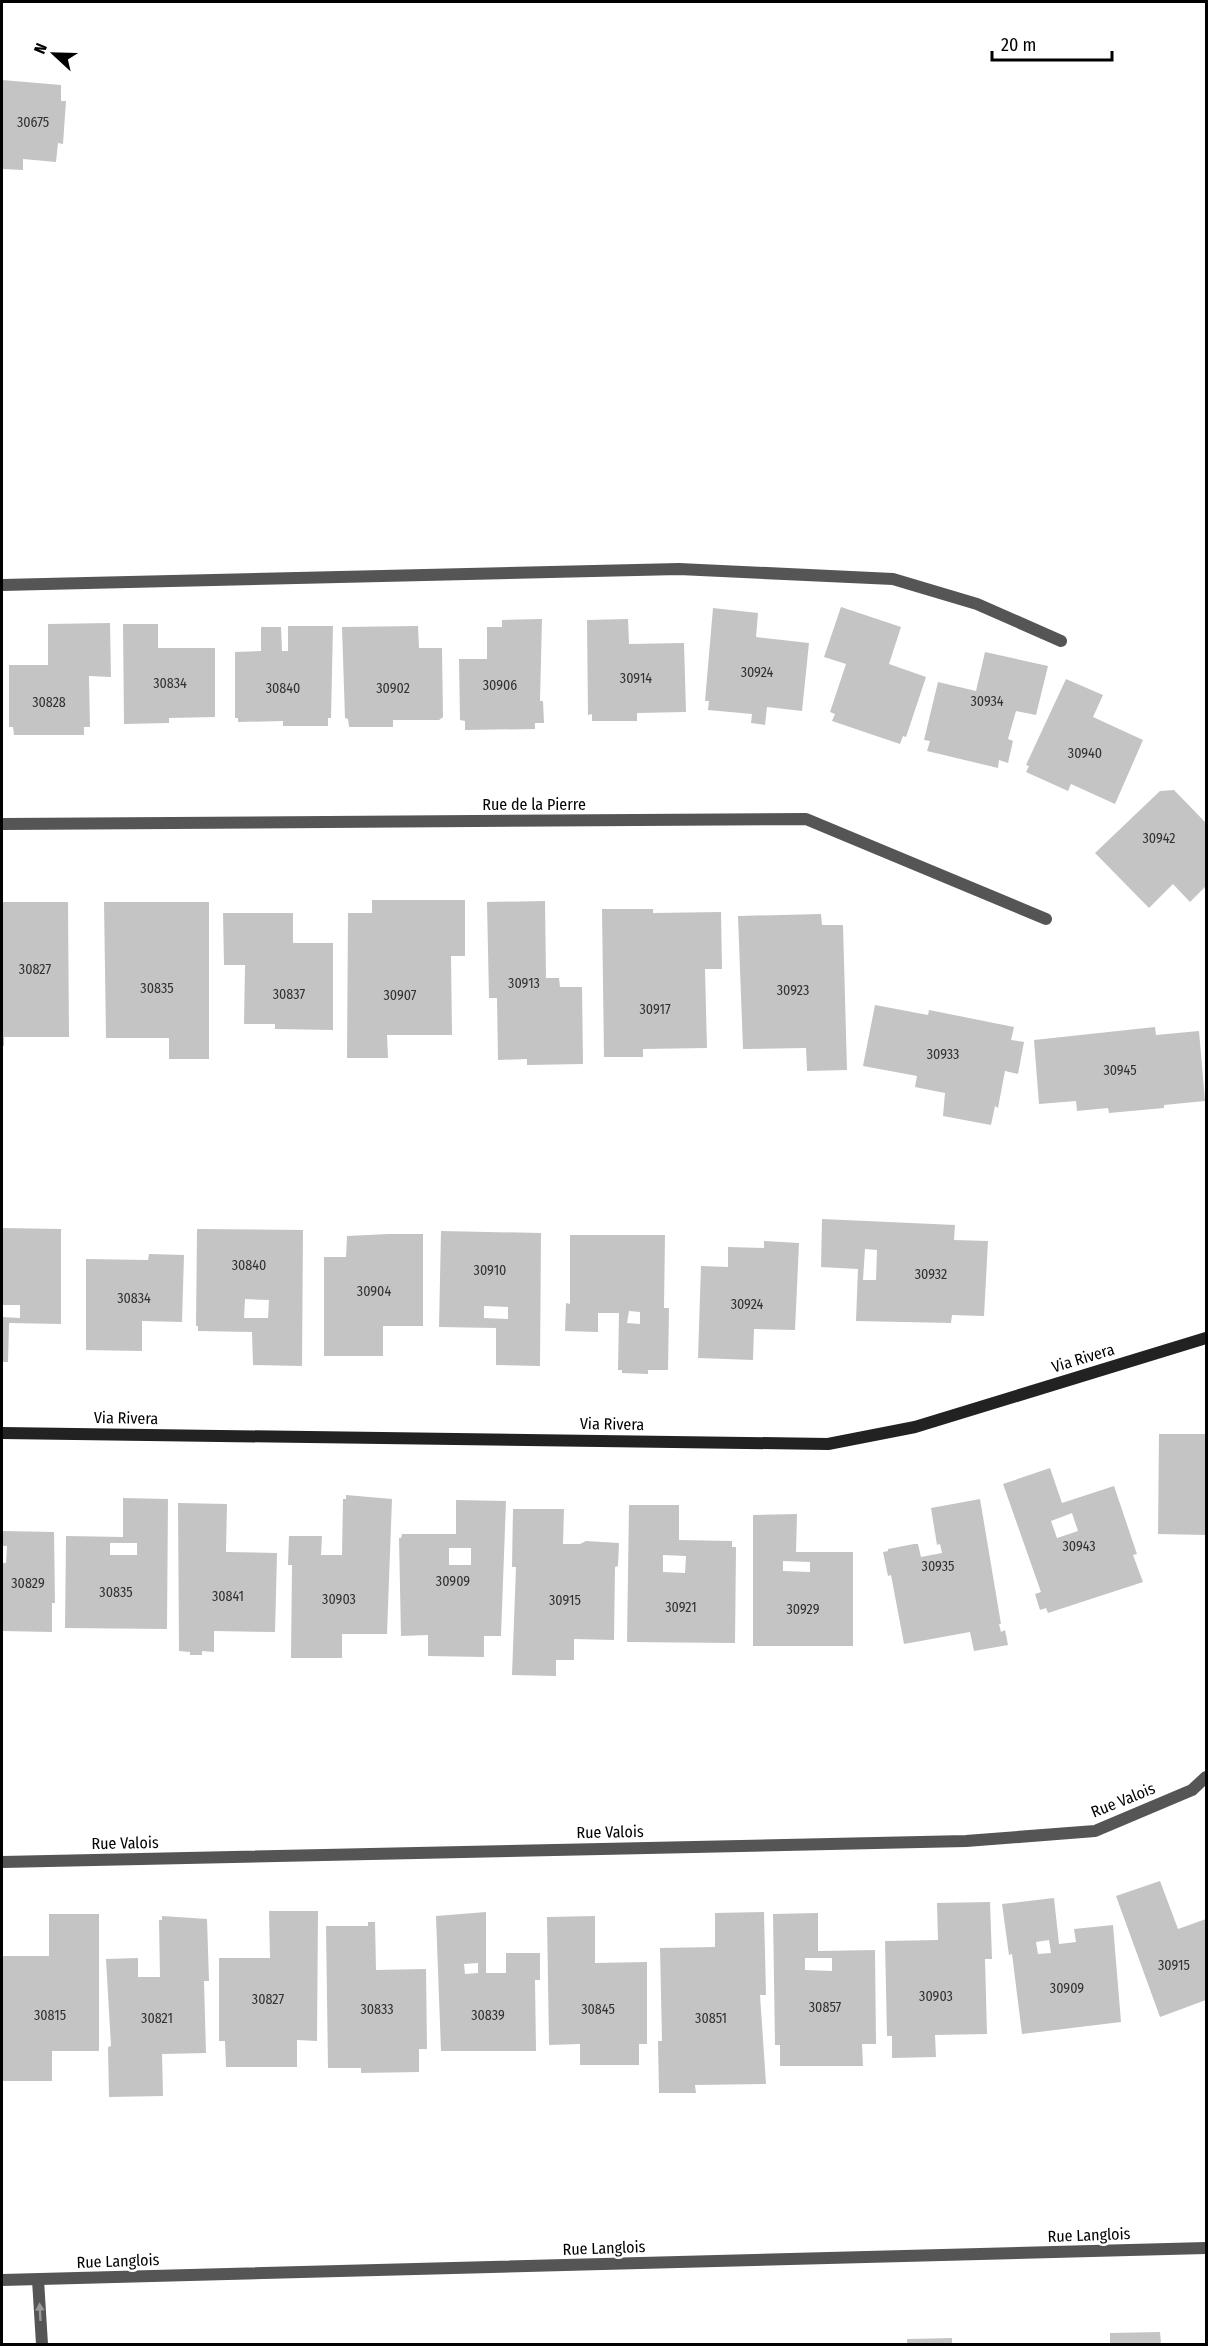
<svg xmlns="http://www.w3.org/2000/svg" width="1208" height="2346" font-family="'Fira Sans Condensed',sans-serif">
  <style>
    .building { fill: #c4c4c4; fill-rule: evenodd }
    .lines { fill: none; stroke-linecap: round; stroke-linejoin: round }
    .lane { stroke: #555; stroke-width: 12 }
    .street { stroke: #555; stroke-width: 12 }
    .secondary { stroke: #222; stroke-width: 12 }
    .oneway { fill: #999 }
    .labels { text-anchor: middle; dominant-baseline: central; stroke-width: 5; stroke-linejoin: round; paint-order: stroke }
    .number-label { font-size: 14px; fill: #313131 }
    .street-label { font-size: 16px; fill: #000; stroke: #fff }
  </style>
  <rect width="100%" height="100%" fill="#fff"/>
  <g class="building">
    <polygon points="2,80 61,85 61,101 66,101 63,144 58,143 56,162 23,159 23,170 2,169"/>
    <polygon points="841,607 901,627 889,664 926,677 906,737 903,736 900,744 832,721 835,714 830,712 846,664 824,657"/>
    <polygon points="713,608 758,613 756,637 809,643 802,711 767,707 765,725 751,723 752,714 708,710 709,701 705,701"/>
    <polygon points="542,619 540,701 543,701 544,723 535,723 535,729 465,730 465,721 460,720 459,659 487,659 487,627 502,627 502,620"/>
    <polygon points="628,619 629,644 684,643 686,712 637,713 637,721 592,721 592,714 588,715 587,620"/>
    <polygon points="110,623 111,677 89,676 90,727 84,727 84,735 14,735 13,727 9,727 9,665 48,665 48,624"/>
    <polygon points="123,624 158,624 158,648 215,648 215,717 169,718 169,723 124,724"/>
    <polygon points="288,626 333,626 331,718 328,718 328,726 283,726 283,721 238,722 238,718 235,718 235,652 261,651 261,627 281,627 282,651 288,651"/>
    <polygon points="418,626 419,648 442,648 443,717 439,720 393,720 393,727 349,727 348,719 345,718 342,627"/>
    <polygon points="985,652 1048,666 1036,715 1016,711 1008,739 1013,741 1008,763 999,760 998,768 927,751 930,741 924,740 938,682 976,691"/>
    <polygon points="1066,679 1103,695 1093,717 1143,740 1115,804 1071,784 1068,791 1026,772 1029,766 1026,765"/>
    <polygon points="1174,790 1206,823 1206,886 1190,902 1173,884 1149,908 1095,853 1160,791"/>
    <polygon points="372,900 465,900 465,956 451,956 452,1035 387,1035 388,1058 347,1058 348,913 372,913"/>
    <polygon points="545,901 546,978 559,978 560,987 582,987 583,1064 527,1065 527,1059 498,1060 497,998 489,998 487,902"/>
    <polygon points="2,902 68,902 69,1037 4,1037 4,1046 2,1046"/>
    <polygon points="104,902 209,902 209,1059 169,1059 169,1038 106,1038"/>
    <polygon points="602,909 653,909 653,913 721,912 722,969 705,969 707,1048 643,1049 643,1057 604,1057"/>
    <polygon points="223,913 293,913 293,943 333,943 333,1030 275,1029 275,1024 244,1024 245,965 224,965"/>
    <polygon points="821,914 822,925 843,925 847,1070 807,1071 806,1048 743,1049 738,916"/>
    <polygon points="875,1005 928,1015 929,1010 1014,1027 1011,1040 1024,1042 1018,1074 1005,1071 998,1108 995,1106 991,1125 943,1116 945,1093 915,1087 917,1076 863,1066"/>
    <polygon points="1155,1027 1156,1035 1199,1031 1205,1101 1164,1105 1164,1108 1109,1113 1108,1108 1077,1111 1076,1101 1039,1104 1034,1040"/>
    <path d="M 822,1219 L 955,1225 L 954,1240 L 988,1241 L 984,1316 L 952,1315 L 951,1323 L 856,1321 L 858,1269 L 821,1267 ZM 865,1249 L 877,1250 L 876,1280 L 863,1280 Z"/>
    <polygon points="2,1228 61,1229 61,1324 9,1323 8,1362 2,1362 2,1317 20,1318 20,1305 2,1305"/>
    <path d="M 197,1229 L 303,1230 L 302,1366 L 253,1365 L 252,1332 L 198,1331 L 198,1326 L 196,1326 ZM 245,1299 L 269,1300 L 268,1318 L 244,1318 Z"/>
    <path d="M 441,1231 L 541,1233 L 540,1366 L 496,1365 L 496,1328 L 439,1327 ZM 484,1306 L 508,1307 L 508,1319 L 484,1318 Z"/>
    <polygon points="389,1234 423,1234 423,1326 383,1326 383,1356 324,1356 324,1257 346,1257 347,1236"/>
    <path d="M 570,1235 L 665,1235 L 664,1308 L 669,1308 L 668,1370 L 648,1370 L 648,1374 L 622,1373 L 622,1370 L 618,1370 L 619,1313 L 598,1313 L 598,1332 L 565,1331 L 566,1303 L 570,1304 ZM 629,1311 L 640,1312 L 640,1324 L 627,1323 Z"/>
    <polygon points="764,1241 799,1243 795,1330 754,1329 753,1360 698,1358 701,1266 728,1267 728,1247 764,1248"/>
    <polygon points="149,1254 184,1255 182,1322 142,1321 142,1351 86,1350 86,1259 148,1260"/>
    <polygon points="1159,1434 1206,1434 1206,1535 1158,1534"/>
    <path d="M 1050,1468 L 1062,1503 L 1114,1486 L 1137,1554 L 1133,1555 L 1143,1582 L 1048,1613 L 1046,1608 L 1040,1610 L 1035,1594 L 1041,1592 L 1003,1484 ZM 1072,1513 L 1078,1531 L 1057,1538 L 1051,1521 Z"/>
    <polygon points="346,1495 392,1499 387,1634 342,1634 342,1658 291,1658 292,1565 288,1565 289,1536 322,1536 321,1555 342,1555 343,1499 346,1499"/>
    <path d="M 123,1498 L 168,1499 L 167,1629 L 65,1628 L 66,1536 L 123,1537 ZM 110,1543 L 137,1543 L 137,1555 L 110,1555 Z"/>
    <polygon points="980,1499 1001,1624 999,1624 1001,1632 1005,1630 1008,1645 974,1651 970,1632 904,1644 891,1575 888,1576 883,1552 888,1551 888,1549 914,1544 918,1544 921,1557 942,1553 940,1544 937,1545 931,1508"/>
    <path d="M 456,1500 L 506,1501 L 501,1636 L 484,1636 L 484,1657 L 428,1656 L 428,1635 L 401,1636 L 399,1538 L 401,1538 L 402,1534 L 456,1534 ZM 449,1548 L 471,1548 L 471,1565 L 449,1565 Z"/>
    <polygon points="178,1503 227,1504 226,1552 277,1553 275,1632 214,1631 214,1652 202,1651 202,1655 190,1655 190,1652 179,1651"/>
    <path d="M 629,1505 L 679,1505 L 679,1540 L 732,1541 L 732,1547 L 736,1547 L 735,1643 L 627,1642 ZM 663,1555 L 686,1556 L 685,1573 L 663,1572 Z"/>
    <polygon points="513,1509 564,1509 563,1544 580,1544 586,1541 619,1543 618,1566 615,1567 614,1640 574,1639 574,1660 556,1660 556,1676 512,1675 516,1567 512,1567"/>
    <path d="M 797,1514 L 796,1552 L 853,1552 L 853,1646 L 753,1646 L 753,1515 ZM 783,1561 L 810,1562 L 810,1572 L 783,1571 Z"/>
    <polygon points="2,1531 54,1532 55,1603 52,1603 52,1632 2,1631 2,1563 6,1563 7,1546 2,1546"/>
    <polygon points="1160,1881 1178,1929 1206,1919 1206,2000 1160,2017 1116,1896"/>
    <path d="M 1054,1898 L 1059,1944 L 1076,1942 L 1074,1929 L 1113,1925 L 1121,2022 L 1022,2034 L 1012,1954 L 1009,1955 L 1002,1904 ZM 1049,1940 L 1051,1953 L 1038,1954 L 1036,1942 Z"/>
    <polygon points="990,1902 992,1959 985,1959 987,2034 935,2035 936,2057 892,2058 892,2036 887,2036 885,1941 938,1940 937,1903"/>
    <polygon points="269,1911 318,1911 317,2041 297,2040 297,2067 226,2067 225,2041 219,2041 219,1958 270,1958"/>
    <path d="M 486,1912 L 486,1973 L 506,1973 L 506,1953 L 540,1953 L 540,1980 L 535,1980 L 536,2051 L 441,2051 L 436,1916 ZM 478,1963 L 478,1973 L 465,1974 L 464,1964 Z"/>
    <polygon points="764,1912 766,1995 760,1995 766,2084 695,2085 696,2093 659,2093 658,2041 662,2041 660,1948 715,1947 715,1913"/>
    <path d="M 818,1913 L 818,1951 L 875,1950 L 876,2044 L 862,2044 L 863,2066 L 780,2066 L 780,2045 L 775,2045 L 773,1914 ZM 805,1958 L 832,1958 L 832,1971 L 805,1970 Z"/>
    <polygon points="49,1914 99,1914 99,2051 52,2051 52,2081 2,2081 2,1956 49,1956"/>
    <polygon points="162,1916 207,1919 209,1981 204,1981 206,2053 162,2054 163,2096 109,2097 108,2047 111,2046 106,1959 138,1958 138,1977 160,1977 159,1920 162,1920"/>
    <polygon points="595,1916 595,1963 647,1962 647,2044 639,2044 639,2065 580,2065 580,2044 549,2045 547,1917"/>
    <polygon points="368,1922 375,1922 376,1970 426,1969 427,2049 419,2049 419,2072 361,2073 361,2068 328,2068 326,1926 368,1926"/>
    <polygon points="1160,2332 1161,2344 1110,2344 1110,2333"/>
    <polygon points="952,2338 952,2344 907,2344 907,2339"/>
  </g>
  <g class="lines">
    <polyline class="lane" points="2,585 679,569 893,579 977,604 1061,641"/>
    <g class="street">
      <polyline points="2,824 806,819 1046,919"/>
      <polyline points="2,1862 966,1841 1095,1831 1192,1790 1206,1777"/>
      <polyline points="2,2280 1206,2248"/>
      <polyline points="38,2280 42,2344"/>
    </g>
    <polyline class="secondary" points="2,1433 828,1444 915,1427 1206,1338"/>
  </g>
  <defs><path id="oneway-solid" d="M-6-.8H1V-3.2L6.5 0L1 3.2V.8H-6Z" transform="scale(1.5)"/></defs>
  <use class="oneway" href="#oneway-solid" transform="translate(40 2312) rotate(-93)"/>
  <g class="labels">
    <g class="number-label">
      <text x="33" y="122">30675</text>
      <text x="757" y="672">30924</text>
      <text x="636" y="678">30914</text>
      <text x="170" y="683">30834</text>
      <text x="500" y="685">30906</text>
      <text x="283" y="688">30840</text>
      <text x="393" y="688">30902</text>
      <text x="987" y="701">30934</text>
      <text x="49" y="702">30828</text>
      <text x="1085" y="753">30940</text>
      <text x="1159" y="838">30942</text>
      <text x="35" y="969">30827</text>
      <text x="524" y="983">30913</text>
      <text x="157" y="988">30835</text>
      <text x="793" y="990">30923</text>
      <text x="289" y="994">30837</text>
      <text x="400" y="995">30907</text>
      <text x="655" y="1009">30917</text>
      <text x="943" y="1054">30933</text>
      <text x="1120" y="1070">30945</text>
      <text x="249" y="1265">30840</text>
      <text x="490" y="1270">30910</text>
      <text x="931" y="1274">30932</text>
      <text x="374" y="1291">30904</text>
      <text x="134" y="1298">30834</text>
      <text x="747" y="1304">30924</text>
      <text x="1079" y="1546">30943</text>
      <text x="938" y="1566">30935</text>
      <text x="453" y="1581">30909</text>
      <text x="28" y="1583">30829</text>
      <text x="116" y="1592">30835</text>
      <text x="228" y="1596">30841</text>
      <text x="339" y="1599">30903</text>
      <text x="565" y="1600">30915</text>
      <text x="681" y="1607">30921</text>
      <text x="803" y="1609">30929</text>
      <text x="1174" y="1965">30915</text>
      <text x="1067" y="1988">30909</text>
      <text x="936" y="1996">30903</text>
      <text x="268" y="1999">30827</text>
      <text x="825" y="2007">30857</text>
      <text x="377" y="2009">30833</text>
      <text x="598" y="2009">30845</text>
      <text x="50" y="2015">30815</text>
      <text x="488" y="2015">30839</text>
      <text x="157" y="2018">30821</text>
      <text x="711" y="2018">30851</text>
    </g>
    <g class="street-label">
      <text x="534" y="804">Rue de la Pierre</text>
      <text transform="translate(1083 1358) rotate(-17)">Via Rivera</text>
      <text transform="translate(126 1418) rotate(1)">Via Rivera</text>
      <text transform="translate(612 1424) rotate(1)">Via Rivera</text>
      <text transform="translate(1123 1800) rotate(-22)">Rue Valois</text>
      <text transform="translate(610 1832) rotate(-1)">Rue Valois</text>
      <text transform="translate(125 1843) rotate(-1)">Rue Valois</text>
      <text transform="translate(1089 2235) rotate(-2)">Rue Langlois</text>
      <text transform="translate(604 2248) rotate(-2)">Rue Langlois</text>
      <text transform="translate(118 2261) rotate(-2)">Rue Langlois</text>
    </g>
  </g>
  <rect width="1208" height="2346" fill="none" stroke="#000000" stroke-width="6"/>
  <g transform="translate(54 54) rotate(292)" stroke="#ffffff" stroke-width="4.5" paint-order="stroke">
  <path d="M0-4.5L10 22L0 15L-10 22Z" fill="#000000"/>
  <text y="-9" font-size="16" font-weight="bold" text-anchor="middle" fill="#000000">N</text>
  </g>
  <path d="M992 51v9h120v-9" fill="none" stroke="#000000" stroke-width="3"/>
  <text x="1001" y="51" font-size="18" fill="#000000" stroke="#ffffff" stroke-width="4.5" paint-order="stroke">20 m</text>
</svg>
